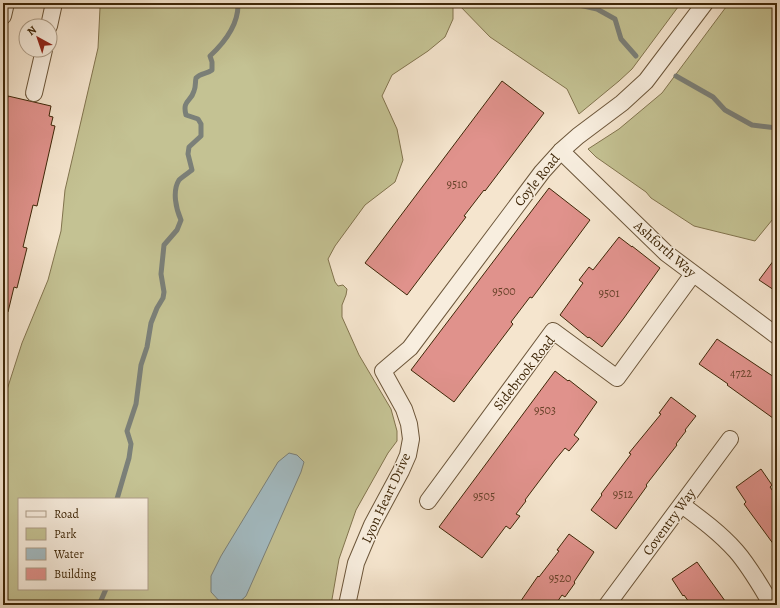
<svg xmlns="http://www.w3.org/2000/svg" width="780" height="608" font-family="Alegreya,serif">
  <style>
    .green { fill: #c4c293; stroke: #82744e; fill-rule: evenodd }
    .water { fill: #a3bcc4; stroke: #7b8079 }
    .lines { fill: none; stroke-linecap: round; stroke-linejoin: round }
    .stream { stroke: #7b8079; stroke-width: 5 }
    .building { fill: #e0928c; stroke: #3f2708 }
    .street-casing { stroke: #6c563a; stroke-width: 18 }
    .street { stroke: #f8eedf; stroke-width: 16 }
    .labels { text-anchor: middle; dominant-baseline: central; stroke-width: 3; stroke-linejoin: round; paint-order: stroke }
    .number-label { font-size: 12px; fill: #674229 }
    .street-label { font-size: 14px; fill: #3f2708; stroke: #f8eedf }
  </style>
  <rect width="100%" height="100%" fill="#f5e5ce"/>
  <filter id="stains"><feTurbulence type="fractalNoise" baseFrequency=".005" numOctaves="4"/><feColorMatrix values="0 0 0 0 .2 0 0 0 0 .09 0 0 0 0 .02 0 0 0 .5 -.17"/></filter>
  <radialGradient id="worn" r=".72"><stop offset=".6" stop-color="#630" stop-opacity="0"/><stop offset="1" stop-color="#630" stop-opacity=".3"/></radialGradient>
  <g class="green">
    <path d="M 101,3 L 453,3 L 453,19 L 445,37 L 428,51 L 392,75 L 382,96 L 397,129 L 403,160 L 395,182 L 365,205 L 335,246 L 328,259 L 335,282 L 338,286 L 343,285 L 347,289 L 346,295 L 342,305 L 342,317 L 359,355 L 391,409 L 397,431 L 397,441 L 388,453 L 356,510 L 339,559 L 331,605 L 3,605 L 3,409 L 5,396 L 22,343 L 48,280 L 61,231 L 65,190 L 98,48 L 100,8 ZM 19,499 L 147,499 L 147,589 L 19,589 Z"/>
    <polygon points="457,3 681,3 632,69 619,81 579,114 567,89 490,37"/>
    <polygon points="729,3 777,3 777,214 755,241 694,226 651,198 646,192 596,157 588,149 619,129 662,93"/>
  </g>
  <polygon class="water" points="289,453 297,455 304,462 301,472 246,596 236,605 223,605 211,592 211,576 221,556 278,462"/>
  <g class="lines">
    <g class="stream">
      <polyline points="570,3 597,9 615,19 621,39 636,56"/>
      <polyline points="676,76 713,97 725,110 752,125 777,128"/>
      <path d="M 117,499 L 129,458 L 131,444 L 127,431 L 136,404 L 141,365 L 147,347 L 151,323 L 157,308 L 163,298 L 164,292 L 161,274 L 164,245 L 177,230 L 181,220 C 176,209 172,191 179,180 C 182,177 188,173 192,170 L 188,154 L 189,147 L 201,136 L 201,124 L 198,119 L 186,115 C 182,100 191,102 194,91 C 196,87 195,82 196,78 C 201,73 207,74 212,70 L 212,62 L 210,56 C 224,43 238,25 238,5 L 240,3"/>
      <polyline points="99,605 106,589"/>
    </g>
  </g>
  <g class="building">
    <polygon points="502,81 544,113 485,191 484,190 464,216 466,217 407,295 365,263"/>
    <polygon points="8,96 51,106 49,116 53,117 51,125 55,126 37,206 33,205 23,247 27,248 17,288 14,287 8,312 3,311 3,105 6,106"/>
    <polygon points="549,188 590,220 532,298 530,297 511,322 513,324 454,402 411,370"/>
    <polygon points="619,237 632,247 632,246 660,268 624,318 602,347 589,337 588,338 560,315 583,283 579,280 589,267 593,270"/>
    <polygon points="777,256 777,292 759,280"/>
    <polygon points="717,339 777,379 777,421 727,385 728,384 699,364"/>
    <polygon points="555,371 568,381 569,380 597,402 574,435 579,439 569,451 565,448 555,460 525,500 526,501 516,514 520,516 510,529 506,526 482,558 439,527"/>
    <polygon points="671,397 696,416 685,430 686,431 676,444 677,445 646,485 647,486 616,529 591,510 602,495 601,494 631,454 629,453 661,414 659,413"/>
    <polygon points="761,469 772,485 770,487 777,497 777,549 744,504 746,502 736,487"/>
    <polygon points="569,534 594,552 574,582 575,583 565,597 562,595 555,605 518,605 538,576 539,577 559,551 557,550"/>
    <polygon points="697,562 728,605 691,605 684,595 683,596 672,579"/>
  </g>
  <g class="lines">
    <g class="street-casing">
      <g id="street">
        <polyline points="3,16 6,3"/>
        <polyline points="49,26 54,3"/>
        <polyline points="34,93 44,50"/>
        <polyline points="561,151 666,253 777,336"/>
        <polyline points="428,501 553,331 617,378 693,274"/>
        <path d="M 682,505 C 701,519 720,533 736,551 C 750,567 761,587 772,605"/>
        <polyline points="347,605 356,563 372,525 401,471 408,455 411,439 409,424 404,409 383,371 410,348 542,172 561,151 578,136 622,103 646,81 705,3"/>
        <polyline points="607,605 730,439"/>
      </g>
    </g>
    <use href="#street" class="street"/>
  </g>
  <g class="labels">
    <g class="number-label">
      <text x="457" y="184">9510</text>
      <text x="504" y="291">9500</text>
      <text x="609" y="293">9501</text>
      <text x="741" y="373">4722</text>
      <text x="545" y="410">9503</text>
      <text x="623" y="494">9512</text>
      <text x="484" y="496">9505</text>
      <text x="560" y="578">9520</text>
    </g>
    <g class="street-label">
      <text transform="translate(537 180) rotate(-51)">Coyle Road</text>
      <text transform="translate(665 249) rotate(41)">Ashforth Way</text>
      <text transform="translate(524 373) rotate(-52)">Sidebrook Road</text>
      <text transform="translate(386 498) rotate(-65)">Lyon Heart Drive</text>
      <text transform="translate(669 522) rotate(-54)">Coventry Way</text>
    </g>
  </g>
  <rect width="780" height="608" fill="none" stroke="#f5e5ce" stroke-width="16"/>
  <rect x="4" y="4" width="772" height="600" fill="none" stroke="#3f2708" stroke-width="2"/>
  <rect x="8" y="8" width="764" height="592" fill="none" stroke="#3f2708"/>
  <rect x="18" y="498" width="130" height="92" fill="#f8eedf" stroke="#ae9e89"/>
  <rect x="26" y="511" width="20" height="6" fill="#f8eedf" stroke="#ae9e89"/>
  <text x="54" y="518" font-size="12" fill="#3f2708">Road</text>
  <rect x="26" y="528" width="20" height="12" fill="#c4c293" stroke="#ae9e89"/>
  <text x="54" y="538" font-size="12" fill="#3f2708">Park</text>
  <rect x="26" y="548" width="20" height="12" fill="#a3bcc4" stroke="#ae9e89"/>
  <text x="54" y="558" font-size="12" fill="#3f2708">Water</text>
  <rect x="26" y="568" width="20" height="12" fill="#e0928c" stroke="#ae9e89"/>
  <text x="54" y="578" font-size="12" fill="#3f2708">Building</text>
  <g transform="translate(38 38) rotate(320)"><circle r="19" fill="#f8eedf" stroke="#ae9e89"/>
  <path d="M0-3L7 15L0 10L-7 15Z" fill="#8f2418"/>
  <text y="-6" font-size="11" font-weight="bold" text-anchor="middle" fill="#3f2708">N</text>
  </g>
  <rect width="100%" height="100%" filter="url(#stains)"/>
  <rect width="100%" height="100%" fill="url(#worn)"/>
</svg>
